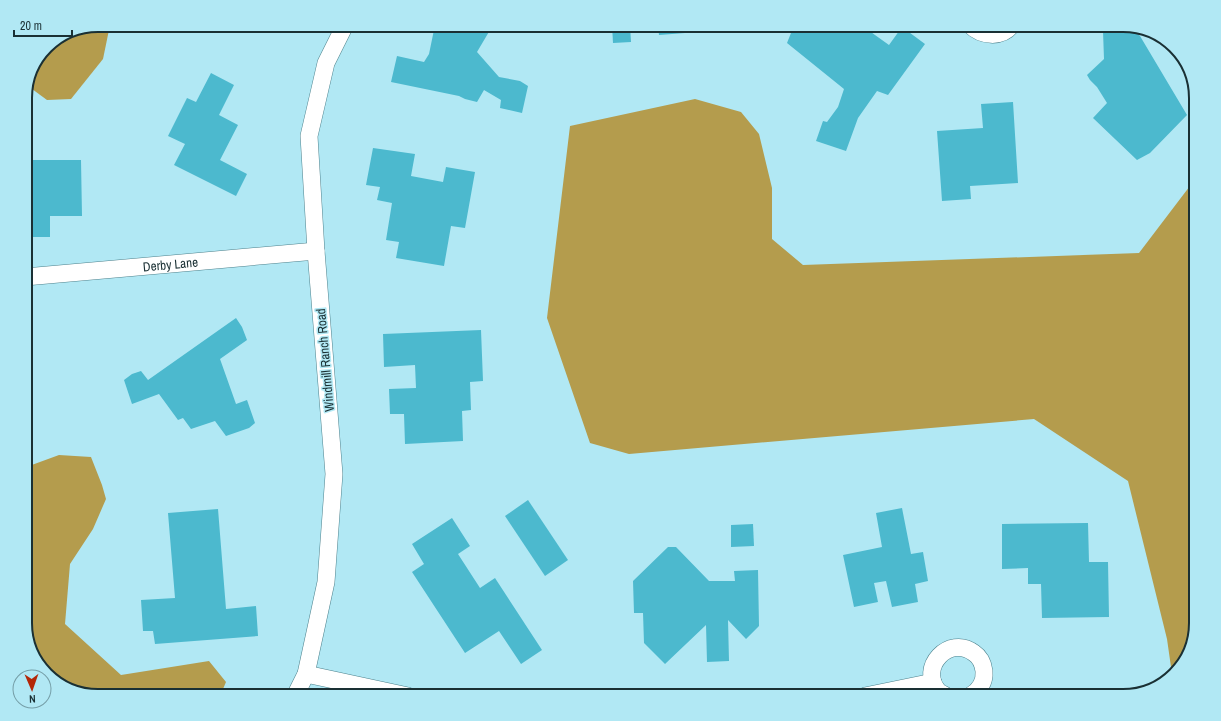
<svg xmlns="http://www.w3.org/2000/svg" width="1221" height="721" font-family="'Archivo Narrow',sans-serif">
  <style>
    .water { fill: #b49c4d }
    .building { fill: #4cb9ce }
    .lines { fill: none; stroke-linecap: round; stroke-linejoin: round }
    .street-casing { stroke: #4d828d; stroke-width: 18 }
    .street { stroke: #fff; stroke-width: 17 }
    .labels { text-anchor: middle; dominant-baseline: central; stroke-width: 3; stroke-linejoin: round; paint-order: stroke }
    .street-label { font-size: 13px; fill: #1a3034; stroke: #b1e8f4 }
    .rim { fill: none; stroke: #1a3034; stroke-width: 2 }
  </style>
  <rect width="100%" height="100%" fill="#b1e8f4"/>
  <g class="water">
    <polygon points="98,25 110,25 103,59 71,99 47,100 28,86 46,46 70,30"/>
    <polygon points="695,99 741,112 759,134 772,188 772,239 803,265 1139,253 1196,178 1196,624 1186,660 1172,674 1167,639 1128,481 1034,419 629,454 590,443 547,318 570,126"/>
    <polygon points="59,455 91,457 102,485 106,499 93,529 70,564 65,624 121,675 209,661 226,682 220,696 98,696 61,686 35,660 25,628 25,470 29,466"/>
  </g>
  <g class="building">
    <polygon points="435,25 493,25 477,52 499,77 520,81 528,86 522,113 500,108 501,100 484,90 477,102 465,99 459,96 391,82 397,56 424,62 429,54"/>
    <polygon points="612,25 630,25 631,42 613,43"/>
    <polygon points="658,25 697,25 698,32 659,35"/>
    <polygon points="789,25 861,25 889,45 902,27 925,44 888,95 877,91 858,118 846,151 816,141 823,121 827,122 838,107 844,89 787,43 793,28"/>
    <polygon points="1109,25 1123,25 1131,27 1140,36 1187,115 1150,153 1137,160 1093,118 1107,103 1097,87 1090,80 1087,75 1104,59 1103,31"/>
    <polygon points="211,73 234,85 219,115 238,125 220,160 247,174 236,196 174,165 185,144 168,136 187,98 196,102"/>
    <polygon points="1013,102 1018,183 970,186 971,199 942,201 937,131 983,128 981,104"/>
    <polygon points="25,128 29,128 30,160 81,160 82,216 50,216 50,237 29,237 29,214 25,214"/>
    <polygon points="373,148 415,154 411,176 443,182 446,167 475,172 465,228 451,226 444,266 396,258 399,242 386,240 392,203 377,200 380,187 366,185"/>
    <polygon points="236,318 242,327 247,340 220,359 236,404 247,400 255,423 249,428 226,436 215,421 191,429 183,418 178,420 159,394 132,404 124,380 132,374 141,371 148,380"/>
    <polygon points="481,330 483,381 470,382 471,410 462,411 463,441 405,444 404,414 390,414 389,389 416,388 415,365 384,367 383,334"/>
    <polygon points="528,500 568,560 545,576 505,516"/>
    <polygon points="902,508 911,554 923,552 928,581 915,584 918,602 892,607 886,581 874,583 878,602 854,607 843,555 882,547 876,513"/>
    <polygon points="218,509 226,609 256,606 258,636 155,644 153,631 143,631 141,600 175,598 168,513"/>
    <polygon points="452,518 470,546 458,554 480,588 495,578 542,650 521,664 499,631 465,653 412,572 424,564 412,544"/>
    <polygon points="1088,523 1089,562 1108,562 1109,617 1042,618 1041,584 1028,584 1028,568 1002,569 1002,524"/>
    <polygon points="753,524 754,546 731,547 731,525"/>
    <polygon points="668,547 676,547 709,581 735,581 734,571 758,570 759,626 746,639 728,620 729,661 707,662 706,625 665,664 644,643 643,613 634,613 633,581"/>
  </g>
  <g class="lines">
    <g class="street-casing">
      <g id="street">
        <path d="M 970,25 C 981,36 1001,39 1012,25"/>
        <path id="s1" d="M 25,277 L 316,251"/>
        <polyline points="306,674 408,696"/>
        <polyline points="295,696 306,674 326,582 334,474 316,251 309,136 326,63 345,25"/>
        <polyline points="865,696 933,682"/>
        <path d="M 946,696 C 943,694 940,693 938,691 C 918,668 949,634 974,653 C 980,657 983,663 984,671 C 985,682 979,691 970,696"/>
      </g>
    </g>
    <use href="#street" class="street"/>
  </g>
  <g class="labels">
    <g class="street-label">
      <text stroke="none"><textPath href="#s1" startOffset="146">Derby Lane</textPath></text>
      <text transform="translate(325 360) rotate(-95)">Windmill Ranch Road</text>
    </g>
  </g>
  <path d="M0 0H1221V721H0ZM98 32H1123A66 66 0 0 1 1189 98V623A66 66 0 0 1 1123 689H98A66 66 0 0 1 32 623V98A66 66 0 0 1 98 32Z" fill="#b1e8f4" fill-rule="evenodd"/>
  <path class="rim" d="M98 32H1123A66 66 0 0 1 1189 98V623A66 66 0 0 1 1123 689H98A66 66 0 0 1 32 623V98A66 66 0 0 1 98 32Z"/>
  <g transform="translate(32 689) rotate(178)"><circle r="19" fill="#b1e8f4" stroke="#759ea7"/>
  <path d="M0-3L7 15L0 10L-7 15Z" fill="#b32708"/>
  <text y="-6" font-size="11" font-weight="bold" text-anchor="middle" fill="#1a3034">N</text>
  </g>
  <path d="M14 30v6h58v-6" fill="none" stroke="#1a3034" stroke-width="2"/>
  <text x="20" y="30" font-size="12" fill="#1a3034" stroke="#b1e8f4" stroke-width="3" paint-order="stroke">20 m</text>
</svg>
